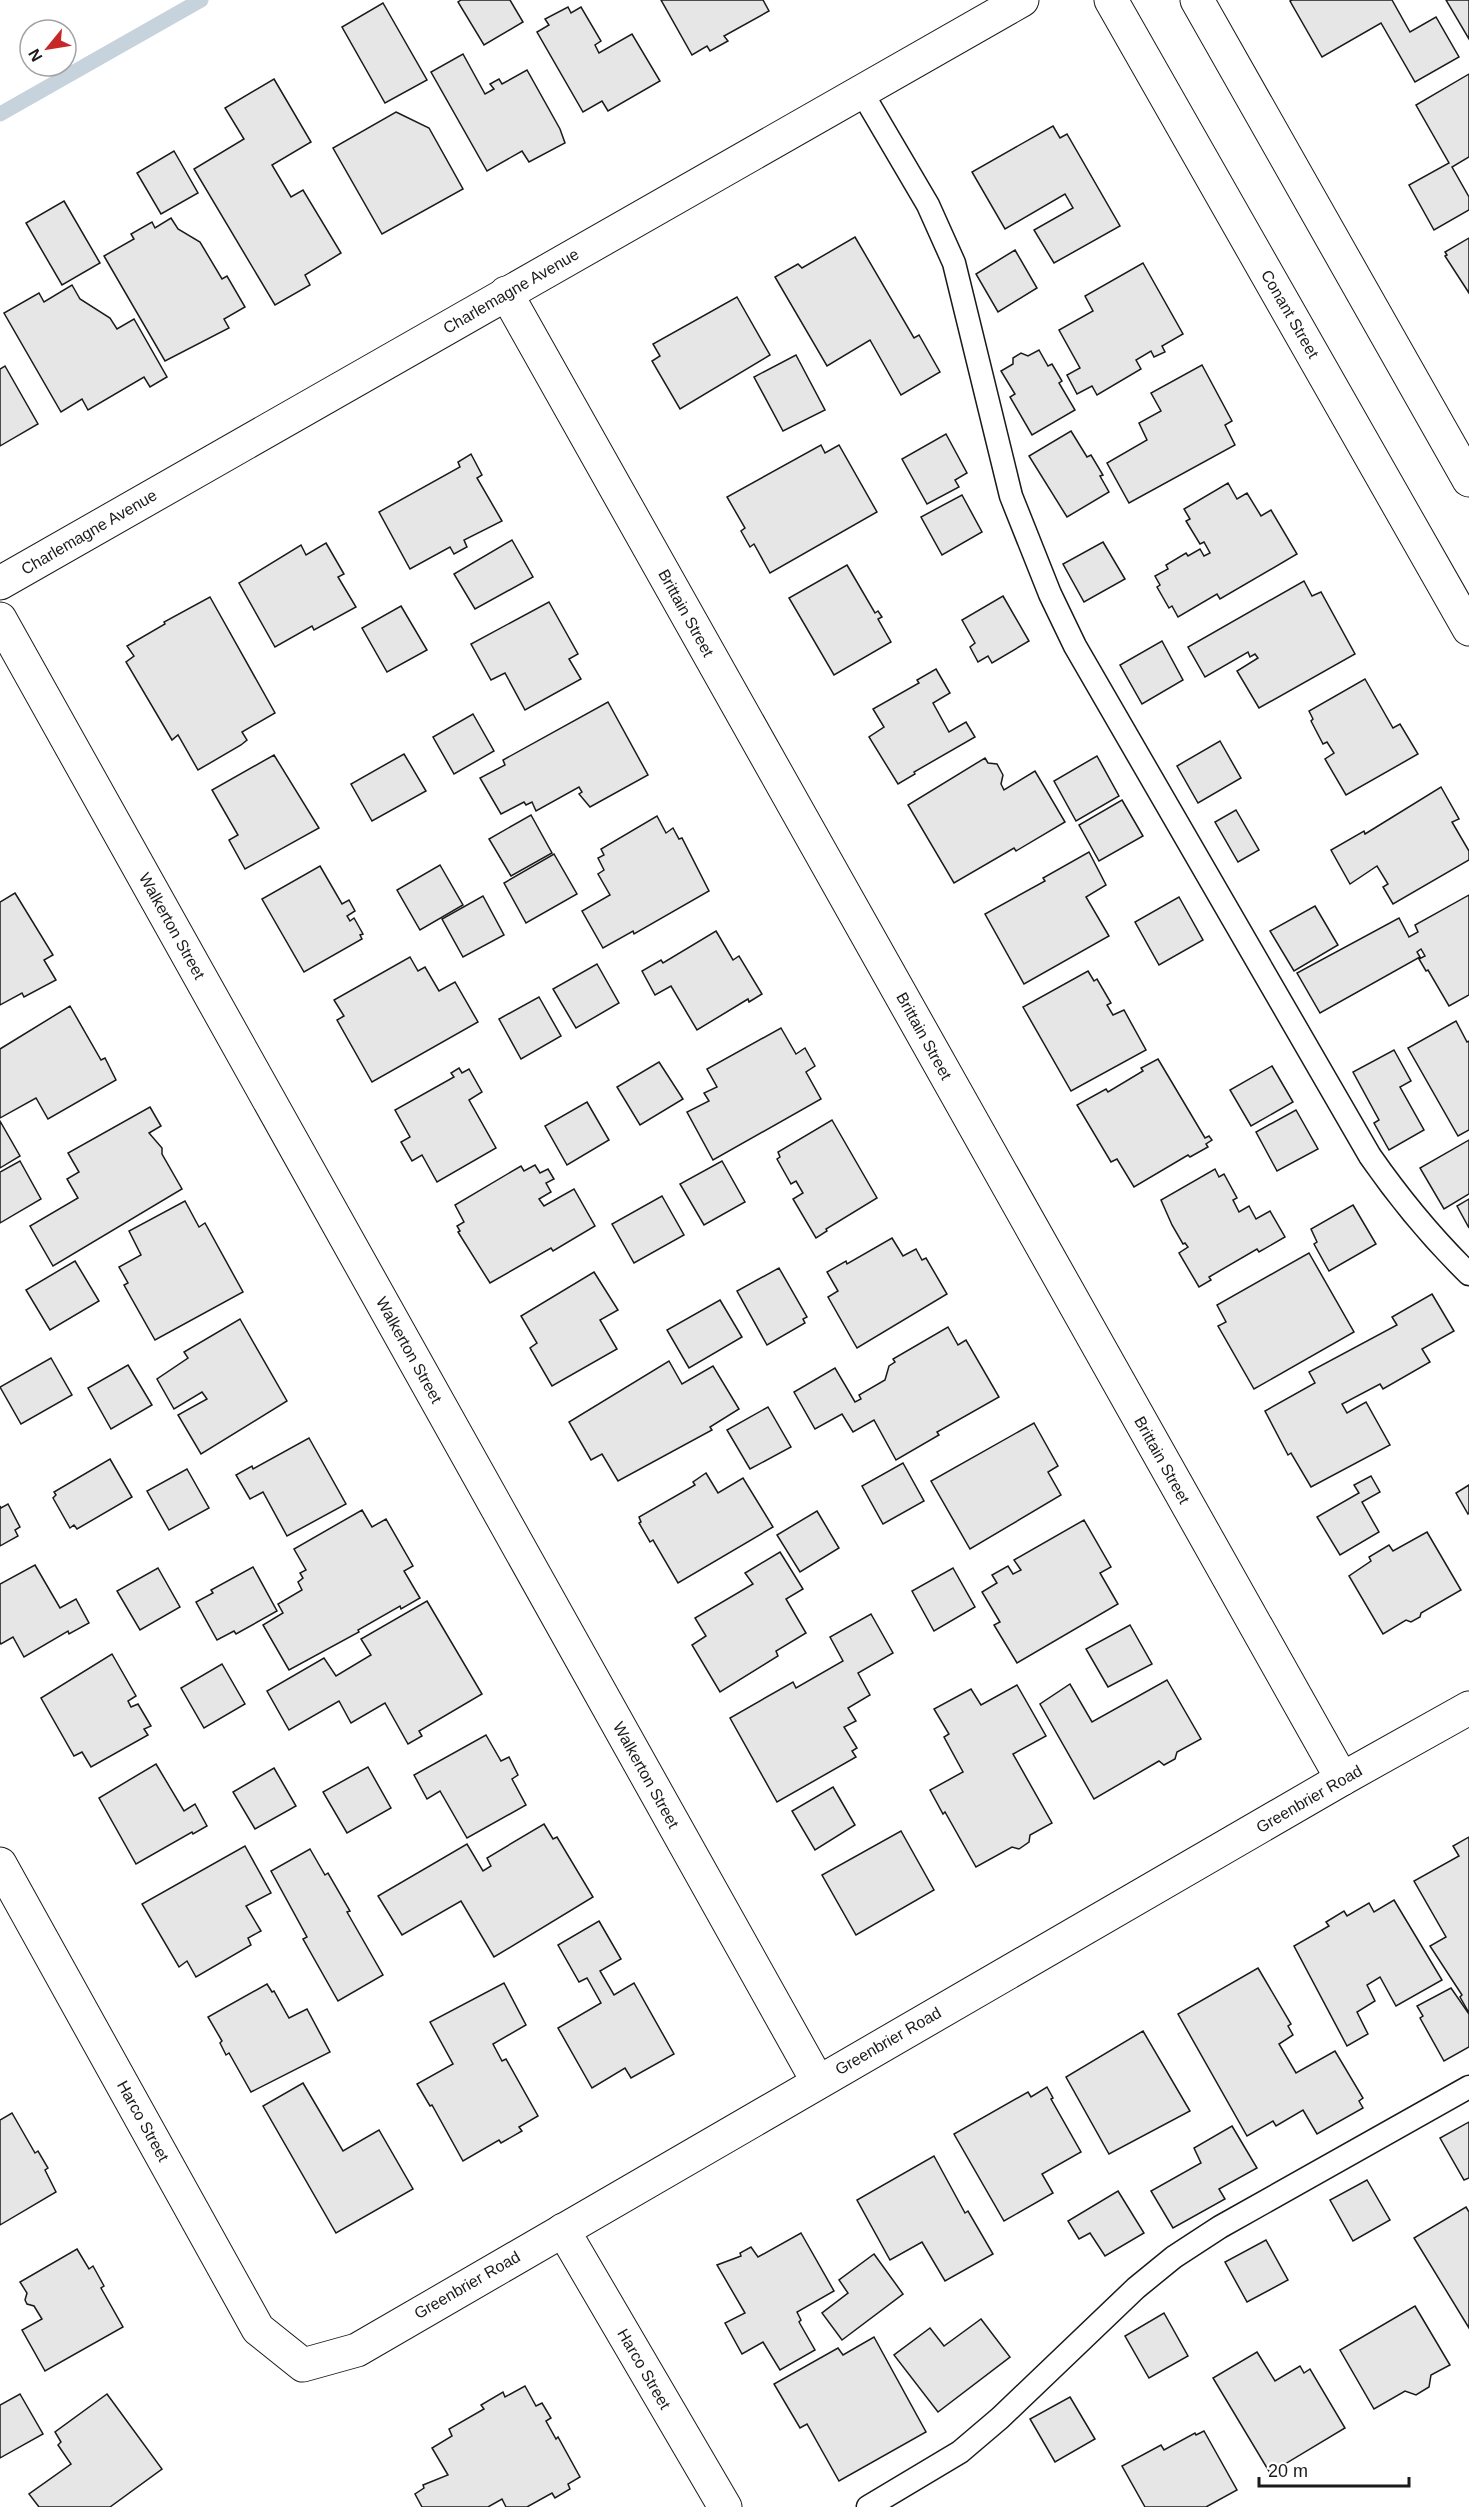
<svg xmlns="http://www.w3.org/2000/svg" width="1469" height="2507" font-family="Helvetica,sans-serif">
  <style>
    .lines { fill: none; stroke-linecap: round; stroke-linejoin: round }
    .stream { stroke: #c6d2dc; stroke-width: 15 }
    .building { fill: #e6e6e6; stroke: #1a1a1a; stroke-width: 1.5 }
    .lane-casing { stroke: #1a1a1a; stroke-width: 25 }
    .street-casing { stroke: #1a1a1a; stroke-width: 35 }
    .secondary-casing { stroke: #1a1a1a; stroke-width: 35 }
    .lane { stroke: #fff; stroke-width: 22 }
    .street { stroke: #fff; stroke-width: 33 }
    .secondary { stroke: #fff; stroke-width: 33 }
    .labels { text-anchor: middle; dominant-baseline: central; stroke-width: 4.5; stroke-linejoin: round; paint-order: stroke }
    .street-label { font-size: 16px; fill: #1a1a1a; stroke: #fff }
  </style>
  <rect width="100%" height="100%" fill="#fff"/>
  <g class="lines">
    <polyline class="stream" points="0,114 201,0"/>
  </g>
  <g class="building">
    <polygon points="461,0 510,0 523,22 484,45 458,2"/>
    <polygon points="661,0 763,0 769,11 724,36 728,41 710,51 707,46 692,55"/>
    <polygon points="1292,0 1392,0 1410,32 1436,17 1459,57 1415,82 1381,23 1322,57 1290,1"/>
    <polygon points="1446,0 1469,0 1469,39"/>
    <polygon points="383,3 427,80 385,103 342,27"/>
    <polygon points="568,7 571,13 581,7 601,41 595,45 599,53 632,34 660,81 608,111 602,101 583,112 537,32 549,25 545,19"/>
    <polygon points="463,54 485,94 494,89 490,84 499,79 502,84 527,70 560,129 565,143 529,162 522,151 487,171 431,72"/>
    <polygon points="1469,74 1469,157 1452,167 1469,197 1469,210 1434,230 1409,185 1449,163 1416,105"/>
    <polygon points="274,79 311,142 272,165 291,197 303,190 341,253 305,275 310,285 275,305 194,169 244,139 225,108"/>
    <polygon points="396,112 429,128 463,189 382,234 333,148"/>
    <polygon points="1053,126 1060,138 1067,134 1120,226 1054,263 1034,230 1073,208 1065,194 1005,229 972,172"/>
    <polygon points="174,151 198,193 161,214 137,173"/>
    <polygon points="64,201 100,263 62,285 26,223"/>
    <polygon points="171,218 178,229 200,242 222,279 227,276 245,307 224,319 229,328 165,361 104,256 134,239 131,234 152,222 155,228"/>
    <polygon points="855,237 914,338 919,335 940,372 901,395 870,340 827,366 775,277 798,264 802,268"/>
    <polygon points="1469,238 1469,293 1445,256 1447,255 1445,252"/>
    <polygon points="1015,250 1037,288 998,312 976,274"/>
    <polygon points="1143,263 1183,334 1162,346 1165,352 1154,357 1151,351 1136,360 1141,369 1097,395 1092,386 1077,394 1067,375 1080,368 1059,330 1093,311 1085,296"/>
    <polygon points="72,285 80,299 110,318 117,329 134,319 167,377 150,387 144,377 88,410 82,399 61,412 4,313 39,293 44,302"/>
    <polygon points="737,297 770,355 680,409 652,361 660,356 653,344"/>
    <polygon points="1039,350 1048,366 1052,364 1062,381 1059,383 1075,410 1032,435 1010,397 1015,394 1001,371 1013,364 1013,358 1021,353 1028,356"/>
    <polygon points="796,355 825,410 783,431 754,377"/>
    <polygon points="1202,365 1232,421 1225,425 1235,445 1129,503 1107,463 1147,440 1139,423 1161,411 1151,393"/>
    <polygon points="5,366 38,424 0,446 0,369"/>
    <polygon points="1071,431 1087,457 1091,455 1103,475 1100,476 1109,492 1067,517 1029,456"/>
    <polygon points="946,434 967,473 955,480 959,487 927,504 902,459"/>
    <polygon points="821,445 825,453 839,445 877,512 770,573 754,544 750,547 741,531 745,528 727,497"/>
    <polygon points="471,454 482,475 477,478 502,521 464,540 467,547 454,554 450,547 410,569 379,512 460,467 458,462"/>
    <polygon points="1228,483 1237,499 1247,493 1261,516 1271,510 1297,554 1220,599 1217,594 1178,617 1172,606 1169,608 1157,587 1160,585 1155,576 1168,569 1166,565 1186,553 1188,556 1200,549 1204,556 1210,553 1204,542 1200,544 1186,521 1190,519 1184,509"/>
    <polygon points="962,495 982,532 942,555 921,517"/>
    <polygon points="512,540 533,577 475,609 454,574"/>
    <polygon points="1103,542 1125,579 1084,602 1063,564"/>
    <polygon points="326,543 344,574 338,577 356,607 314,630 312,626 275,647 239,583 301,545 306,555"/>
    <polygon points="847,565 875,613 878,611 882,617 878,619 891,642 834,675 789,598"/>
    <polygon points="1304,581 1312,596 1321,592 1355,654 1259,708 1237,671 1258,658 1255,654 1250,657 1248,652 1205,677 1188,647"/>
    <polygon points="1003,596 1029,641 992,663 988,656 978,662 970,647 975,643 962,620"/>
    <polygon points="210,597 275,713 242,732 247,740 241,745 198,770 178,735 172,740 126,662 134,656 127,646 165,624 164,622"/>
    <polygon points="549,602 578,654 569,659 581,679 525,710 505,673 491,680 471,644"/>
    <polygon points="401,606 427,650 387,672 362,628"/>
    <polygon points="1162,641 1183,680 1142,704 1120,665"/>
    <polygon points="936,669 950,693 933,703 949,732 966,722 975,737 914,772 915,774 898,784 869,737 884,727 873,709 919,683 917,680"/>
    <polygon points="1365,679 1393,728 1400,724 1418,754 1346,795 1325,759 1334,753 1327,742 1323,744 1311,721 1313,719 1309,711"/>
    <polygon points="608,702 648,775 590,807 579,794 582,792 579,787 536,811 532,802 526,805 524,802 501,814 480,778 505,765 503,760"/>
    <polygon points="473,714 494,751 454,774 433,737"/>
    <polygon points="1220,741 1241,778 1198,803 1177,766"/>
    <polygon points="404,754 426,791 372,821 351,784"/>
    <polygon points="274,755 319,828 245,869 229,840 238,835 212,790"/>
    <polygon points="1097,756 1119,796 1076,821 1054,781"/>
    <polygon points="985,758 988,763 997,764 1003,775 1001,784 1004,790 1035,771 1065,822 1016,851 1014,848 954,883 908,805"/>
    <polygon points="1441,787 1459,819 1452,822 1469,851 1469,860 1393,904 1383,887 1388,884 1377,866 1350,884 1331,850 1364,831 1365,834"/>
    <polygon points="1122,800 1143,836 1099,861 1079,825"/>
    <polygon points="1236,810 1259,850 1238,862 1215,822"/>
    <polygon points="531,815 552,853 511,876 489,839"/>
    <polygon points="657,816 666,833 673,828 679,839 682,838 709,891 634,934 633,931 603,948 582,911 610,895 598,874 604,870 598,858 604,855 601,849"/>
    <polygon points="1089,852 1106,885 1086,897 1109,936 1024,984 985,914 1045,881 1043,878"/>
    <polygon points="554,854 577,894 526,923 504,883"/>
    <polygon points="440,865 463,905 420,930 397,890"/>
    <polygon points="320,866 342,904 349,900 355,911 347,916 350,921 354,918 363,934 360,935 362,939 304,972 262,899"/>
    <polygon points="15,893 53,955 44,960 56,980 24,997 22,993 0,1005 0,902"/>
    <polygon points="1469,895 1469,995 1449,1006 1428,970 1426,971 1419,959 1425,956 1421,949 1417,952 1420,957 1320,1013 1297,973 1399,918 1409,937 1418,932 1415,925"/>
    <polygon points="483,896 504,935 463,957 442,919"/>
    <polygon points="1179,897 1203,940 1159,965 1135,922"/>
    <polygon points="1315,906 1338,945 1294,971 1270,931"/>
    <polygon points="716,931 733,960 739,956 762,994 749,1002 748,999 697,1030 671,986 655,995 642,971 661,960 663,963"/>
    <polygon points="410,957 418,971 425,967 439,991 455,982 478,1022 372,1082 337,1020 344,1016 334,1000"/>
    <polygon points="597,964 619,1003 576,1028 553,989"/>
    <polygon points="1088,971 1094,981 1097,979 1111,1003 1107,1005 1113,1015 1124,1010 1146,1050 1071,1091 1023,1007"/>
    <polygon points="539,997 561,1036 521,1059 499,1019"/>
    <polygon points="70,1006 101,1060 105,1058 116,1080 48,1119 36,1098 0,1118 0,1049"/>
    <polygon points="1456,1021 1467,1042 1469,1041 1469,1130 1458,1136 1408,1048"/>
    <polygon points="781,1028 796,1054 805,1048 815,1066 806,1072 821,1099 713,1160 687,1112 709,1101 704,1093 717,1087 707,1069"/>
    <polygon points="1394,1050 1411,1081 1400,1087 1424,1130 1389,1150 1374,1123 1379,1120 1353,1072"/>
    <polygon points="1158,1059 1205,1138 1209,1136 1212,1140 1206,1144 1208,1147 1190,1157 1188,1155 1134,1187 1117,1159 1111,1162 1077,1105 1106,1089 1108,1092 1143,1071 1141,1068"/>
    <polygon points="659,1062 683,1099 640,1125 617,1087"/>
    <polygon points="1272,1066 1293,1102 1251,1126 1230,1090"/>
    <polygon points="459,1068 462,1073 469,1069 482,1092 469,1100 496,1148 437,1182 422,1155 412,1161 401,1142 410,1137 395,1110 454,1077 451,1073"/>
    <polygon points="587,1102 609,1140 567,1165 545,1126"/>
    <polygon points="150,1107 161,1126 149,1133 162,1148 162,1154 182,1189 53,1266 30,1226 78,1198 67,1179 79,1172 68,1153"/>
    <polygon points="1296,1110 1318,1149 1277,1171 1256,1132"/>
    <polygon points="832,1120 877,1198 826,1229 827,1231 816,1238 793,1199 803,1193 796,1181 791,1184 777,1159 780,1157 778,1152"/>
    <polygon points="0,1121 20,1156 0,1168"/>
    <polygon points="1469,1140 1469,1194 1444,1209 1420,1168"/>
    <polygon points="20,1161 41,1199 0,1223 0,1172"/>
    <polygon points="722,1161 745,1202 704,1225 680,1184"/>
    <polygon points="535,1165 540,1173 548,1169 554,1179 546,1183 551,1192 539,1199 544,1206 574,1189 595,1226 553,1251 551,1248 490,1283 458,1232 460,1231 457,1226 464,1222 455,1205 521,1166 524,1171"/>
    <polygon points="1215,1169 1219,1177 1224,1174 1237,1198 1233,1200 1239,1212 1249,1206 1256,1219 1270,1211 1285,1237 1259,1252 1257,1249 1209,1277 1211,1280 1199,1287 1179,1253 1188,1247 1185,1243 1183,1244 1172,1225 1161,1200"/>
    <polygon points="662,1196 684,1235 634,1263 612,1224"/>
    <polygon points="1469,1199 1469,1228 1457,1206"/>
    <polygon points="185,1201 199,1227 205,1223 243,1292 155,1340 124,1285 128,1283 119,1267 141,1255 129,1231"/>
    <polygon points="1353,1205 1376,1244 1329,1271 1314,1244 1317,1242 1311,1229"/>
    <polygon points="892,1238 903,1256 916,1249 922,1260 926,1258 947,1294 857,1348 828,1297 838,1291 827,1272 846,1261 847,1264"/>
    <polygon points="1309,1253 1354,1332 1254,1389 1218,1326 1226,1322 1217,1305"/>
    <polygon points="75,1261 99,1301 50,1330 26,1290"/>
    <polygon points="779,1268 807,1317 803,1319 805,1323 767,1345 737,1291"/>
    <polygon points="594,1272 618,1310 600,1320 617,1349 552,1386 530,1348 537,1343 521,1316"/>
    <polygon points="1432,1294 1454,1331 1422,1349 1430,1362 1383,1389 1380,1384 1342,1404 1347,1413 1366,1402 1390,1445 1311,1487 1291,1453 1288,1455 1265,1411 1315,1383 1309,1372 1397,1325 1392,1317"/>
    <polygon points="720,1300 742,1337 689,1368 667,1330"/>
    <polygon points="240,1319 287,1401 201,1454 178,1415 207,1399 202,1392 174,1409 157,1379 188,1358 184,1352"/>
    <polygon points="948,1327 958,1345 966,1340 999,1397 937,1432 939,1435 896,1460 874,1420 853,1432 842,1414 815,1429 794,1392 835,1368 855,1402 861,1399 859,1395 885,1380 889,1366 895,1362 893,1359"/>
    <polygon points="51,1358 72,1395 21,1424 0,1387"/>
    <polygon points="669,1361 682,1384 713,1366 739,1409 710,1427 712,1430 618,1481 602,1454 591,1460 569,1422"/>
    <polygon points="128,1365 152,1405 111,1429 88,1388"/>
    <polygon points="768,1407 791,1447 750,1469 727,1430"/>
    <polygon points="1034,1423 1058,1466 1048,1472 1061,1495 970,1549 931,1481"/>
    <polygon points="309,1438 346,1504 287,1536 263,1492 250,1499 236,1475 252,1466 253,1469"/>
    <polygon points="110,1459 132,1497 77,1529 74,1525 70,1528 53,1498 56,1495 54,1492"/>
    <polygon points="903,1463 924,1501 883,1524 862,1486"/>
    <polygon points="187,1469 209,1508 169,1530 147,1491"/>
    <polygon points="706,1473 718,1493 743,1478 773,1527 678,1583 653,1540 650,1542 639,1523 641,1522 639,1517 695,1485 693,1482"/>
    <polygon points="1371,1476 1380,1492 1362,1502 1379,1532 1340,1555 1317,1517 1359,1493 1354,1485"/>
    <polygon points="1469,1485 1469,1513 1468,1514 1456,1493"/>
    <polygon points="8,1504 20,1527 15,1530 18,1536 0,1546 0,1506 1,1508"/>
    <polygon points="362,1510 372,1527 386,1519 413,1566 404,1571 420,1598 401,1609 400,1606 358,1630 359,1632 289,1670 263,1625 283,1613 278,1604 302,1590 298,1582 303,1578 300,1573 306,1570 294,1549"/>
    <polygon points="817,1511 839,1548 800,1572 777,1535"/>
    <polygon points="1084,1520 1111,1567 1100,1573 1118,1604 1017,1663 994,1625 1000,1622 982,1592 997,1583 992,1575 1008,1566 1013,1574 1021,1570 1014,1560"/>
    <polygon points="1427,1532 1461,1590 1421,1613 1420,1617 1411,1622 1406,1620 1383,1634 1349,1576 1371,1561 1369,1557 1389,1545 1393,1551"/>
    <polygon points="780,1552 803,1589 786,1599 806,1633 776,1651 778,1656 720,1692 692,1645 706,1636 695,1618 753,1584 745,1573"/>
    <polygon points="35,1565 60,1608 76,1599 89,1623 69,1634 68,1631 24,1657 13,1637 1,1644 0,1642 0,1584"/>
    <polygon points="253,1567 277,1611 236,1634 234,1631 217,1640 196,1602 213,1593 211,1590"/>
    <polygon points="158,1568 180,1607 140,1630 117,1591"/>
    <polygon points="953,1568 975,1607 934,1631 912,1591"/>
    <polygon points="427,1601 482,1694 419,1731 422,1736 408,1744 385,1703 351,1723 339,1701 289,1730 267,1691 324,1658 336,1676 371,1655 361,1639"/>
    <polygon points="871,1614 893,1653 858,1673 870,1695 848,1708 856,1721 844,1727 857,1748 852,1751 856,1757 777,1802 730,1718 793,1682 796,1688 843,1661 830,1637"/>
    <polygon points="1130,1625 1152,1664 1108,1687 1086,1649"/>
    <polygon points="112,1654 136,1696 128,1701 131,1707 138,1704 151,1726 144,1729 148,1735 91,1767 82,1752 74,1756 41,1698"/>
    <polygon points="222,1664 245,1704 204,1728 181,1688"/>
    <polygon points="1167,1680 1201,1739 1177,1752 1175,1759 1164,1765 1159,1761 1094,1799 1040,1704 1070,1684 1092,1722"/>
    <polygon points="1017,1685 1046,1736 1013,1754 1052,1823 1030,1835 1029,1842 1019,1849 1012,1847 976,1867 945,1812 943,1814 930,1790 963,1772 944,1737 949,1734 934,1709 971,1689 981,1705"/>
    <polygon points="486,1735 501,1761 509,1757 518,1775 512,1779 526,1805 467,1838 440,1791 427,1799 414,1775"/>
    <polygon points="156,1764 184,1811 195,1804 207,1826 193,1834 192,1832 136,1864 99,1798"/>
    <polygon points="368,1767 391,1808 347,1833 323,1792"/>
    <polygon points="274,1768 296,1806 255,1829 233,1792"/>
    <polygon points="833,1787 855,1825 815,1850 792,1811"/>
    <polygon points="544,1824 553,1839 557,1837 593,1897 494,1957 461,1901 402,1935 378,1896 467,1844 483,1871 491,1866 487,1858"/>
    <polygon points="901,1831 934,1890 856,1935 822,1875"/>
    <polygon points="1469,1837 1469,2013 1460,1997 1462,1995 1430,1946 1446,1937 1414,1881 1459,1856 1453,1846"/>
    <polygon points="245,1846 271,1893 246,1906 261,1931 248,1938 251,1945 196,1977 187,1961 179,1967 142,1904"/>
    <polygon points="310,1849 325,1875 328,1873 350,1911 347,1912 383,1975 338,2001 303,1939 307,1937 271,1871"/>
    <polygon points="1394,1900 1442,1980 1396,2006 1380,1977 1367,1985 1375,2001 1357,2012 1368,2034 1347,2046 1294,1946 1329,1926 1326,1922 1344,1911 1347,1916 1369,1903 1374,1912"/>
    <polygon points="599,1921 621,1959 600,1971 614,1995 634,1983 674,2054 631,2078 625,2068 592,2088 558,2028 601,2003 587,1978 579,1982 558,1945"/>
    <polygon points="1258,1968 1291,2024 1288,2026 1293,2035 1279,2044 1296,2073 1335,2051 1363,2098 1359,2101 1363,2108 1317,2134 1303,2110 1276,2126 1273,2121 1247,2136 1178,2014"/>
    <polygon points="504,1983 526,2025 493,2044 502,2061 506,2059 538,2116 519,2127 522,2131 501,2143 499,2140 463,2161 432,2105 430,2106 417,2084 453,2064 430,2022"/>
    <polygon points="267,1984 272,1992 274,1991 289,2018 307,2009 330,2052 251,2092 229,2053 226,2055 220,2043 222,2041 208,2017"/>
    <polygon points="1451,1988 1469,2014 1469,2047 1444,2061 1420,2018 1423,2016 1417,2006"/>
    <polygon points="1143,2031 1190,2111 1109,2154 1066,2077"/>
    <polygon points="303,2083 343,2151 379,2130 413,2189 336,2233 263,2106"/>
    <polygon points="1047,2087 1053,2098 1051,2099 1081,2152 1042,2174 1053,2193 1004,2221 954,2134 1028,2092 1031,2097"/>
    <polygon points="12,2113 35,2153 38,2151 48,2168 45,2170 56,2192 0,2225 0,2120"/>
    <polygon points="1469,2122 1469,2178 1464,2180 1440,2138"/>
    <polygon points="1232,2126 1257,2168 1219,2189 1225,2199 1173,2228 1151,2191 1201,2163 1194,2148"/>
    <polygon points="934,2156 965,2213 968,2211 993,2254 945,2281 922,2242 890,2260 857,2200"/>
    <polygon points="1367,2180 1390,2220 1353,2241 1330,2200"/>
    <polygon points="1118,2191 1144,2233 1105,2256 1090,2233 1079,2239 1068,2221"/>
    <polygon points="1466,2207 1469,2212 1469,2328 1414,2238"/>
    <polygon points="801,2233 834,2291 797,2312 801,2320 799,2322 815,2350 780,2370 763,2342 742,2354 725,2323 745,2313 717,2265 741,2256 740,2253 751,2247 758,2257"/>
    <polygon points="1266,2240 1288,2280 1247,2302 1225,2262"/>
    <polygon points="77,2249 89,2269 93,2266 104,2286 101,2288 123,2327 45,2371 22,2330 42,2319 34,2306 27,2304 25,2300 27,2293 20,2282"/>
    <polygon points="874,2254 903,2294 842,2340 822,2313 848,2293 839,2280"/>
    <polygon points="1415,2306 1450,2365 1431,2375 1429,2387 1416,2395 1405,2391 1374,2409 1340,2350"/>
    <polygon points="1164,2313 1188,2356 1149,2378 1125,2336"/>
    <polygon points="981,2319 1010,2357 938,2412 894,2355 930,2328 944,2346"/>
    <polygon points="874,2337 926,2432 839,2481 807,2424 800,2428 774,2384 838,2348 843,2355"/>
    <polygon points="1257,2352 1275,2381 1300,2366 1304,2373 1310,2369 1345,2428 1270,2473 1213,2378"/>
    <polygon points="525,2386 536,2406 542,2403 551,2418 546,2421 556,2439 558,2437 580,2477 568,2484 570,2489 555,2498 552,2493 527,2507 506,2507 502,2499 488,2507 422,2507 415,2494 424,2488 423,2485 448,2475 432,2448 452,2436 449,2429 484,2409 481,2405 503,2392 505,2397"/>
    <polygon points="20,2394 43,2434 0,2458 0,2405"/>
    <polygon points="107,2394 162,2469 110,2507 39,2507 29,2494 71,2464 58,2445 61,2442 55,2432"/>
    <polygon points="1070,2397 1095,2439 1055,2462 1030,2419"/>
    <polygon points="1204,2431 1237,2490 1206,2507 1145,2507 1122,2466 1161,2445 1164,2450 1195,2433 1196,2435"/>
  </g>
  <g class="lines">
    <g class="lane-casing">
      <g id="lane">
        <path d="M 861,91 L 928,205 L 954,263 L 1011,496 L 1050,594 L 1075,646 L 1370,1156 C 1400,1199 1431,1237 1469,1274"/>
        <polyline points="868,2507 960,2452 1000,2418 1136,2288 1174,2257 1220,2227 1469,2087"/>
      </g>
    </g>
    <g class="street-casing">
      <g id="street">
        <polyline points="506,293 1342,1779"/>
        <polyline points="0,583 1022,0"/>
        <polyline points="0,619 818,2082"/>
        <polyline points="0,1864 258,2329 303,2365 357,2350 1342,1779 1469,1708"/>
        <polyline points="563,2230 725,2507"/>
      </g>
    </g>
    <g class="secondary-casing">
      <g id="secondary">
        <polyline points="1111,0 1469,629"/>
        <polyline points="1197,0 1469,480"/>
      </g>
    </g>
    <use href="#lane" class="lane"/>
    <use href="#street" class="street"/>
    <use href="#secondary" class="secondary"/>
  </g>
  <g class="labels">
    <g class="street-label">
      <text transform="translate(511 291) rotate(-30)">Charlemagne Avenue</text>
      <text transform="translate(1290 314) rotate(60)">Conant Street</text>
      <text transform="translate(89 532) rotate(-30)">Charlemagne Avenue</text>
      <text transform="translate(686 613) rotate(61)">Brittain Street</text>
      <text transform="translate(172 926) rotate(61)">Walkerton Street</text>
      <text transform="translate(924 1036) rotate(61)">Brittain Street</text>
      <text transform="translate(409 1350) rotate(61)">Walkerton Street</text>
      <text transform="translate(1162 1460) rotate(61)">Brittain Street</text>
      <text transform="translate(646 1775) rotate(61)">Walkerton Street</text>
      <text transform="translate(1309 1799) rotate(-30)">Greenbrier Road</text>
      <text transform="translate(888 2041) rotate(-30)">Greenbrier Road</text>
      <text transform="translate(143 2121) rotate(61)">Harco Street</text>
      <text transform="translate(467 2285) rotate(-30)">Greenbrier Road</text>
      <text transform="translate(644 2369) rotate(60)">Harco Street</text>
    </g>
  </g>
  <g transform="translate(48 48) rotate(240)"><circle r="28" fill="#ffffff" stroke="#a3a3a3" stroke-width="1.5"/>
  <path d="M0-4.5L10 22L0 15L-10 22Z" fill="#c62828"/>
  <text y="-9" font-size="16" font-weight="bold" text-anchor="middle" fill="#1a1a1a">N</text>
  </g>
  <path d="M1259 2477v9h150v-9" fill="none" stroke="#1a1a1a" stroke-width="3"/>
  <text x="1268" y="2477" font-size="18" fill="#1a1a1a" stroke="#ffffff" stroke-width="4.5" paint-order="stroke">20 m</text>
</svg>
